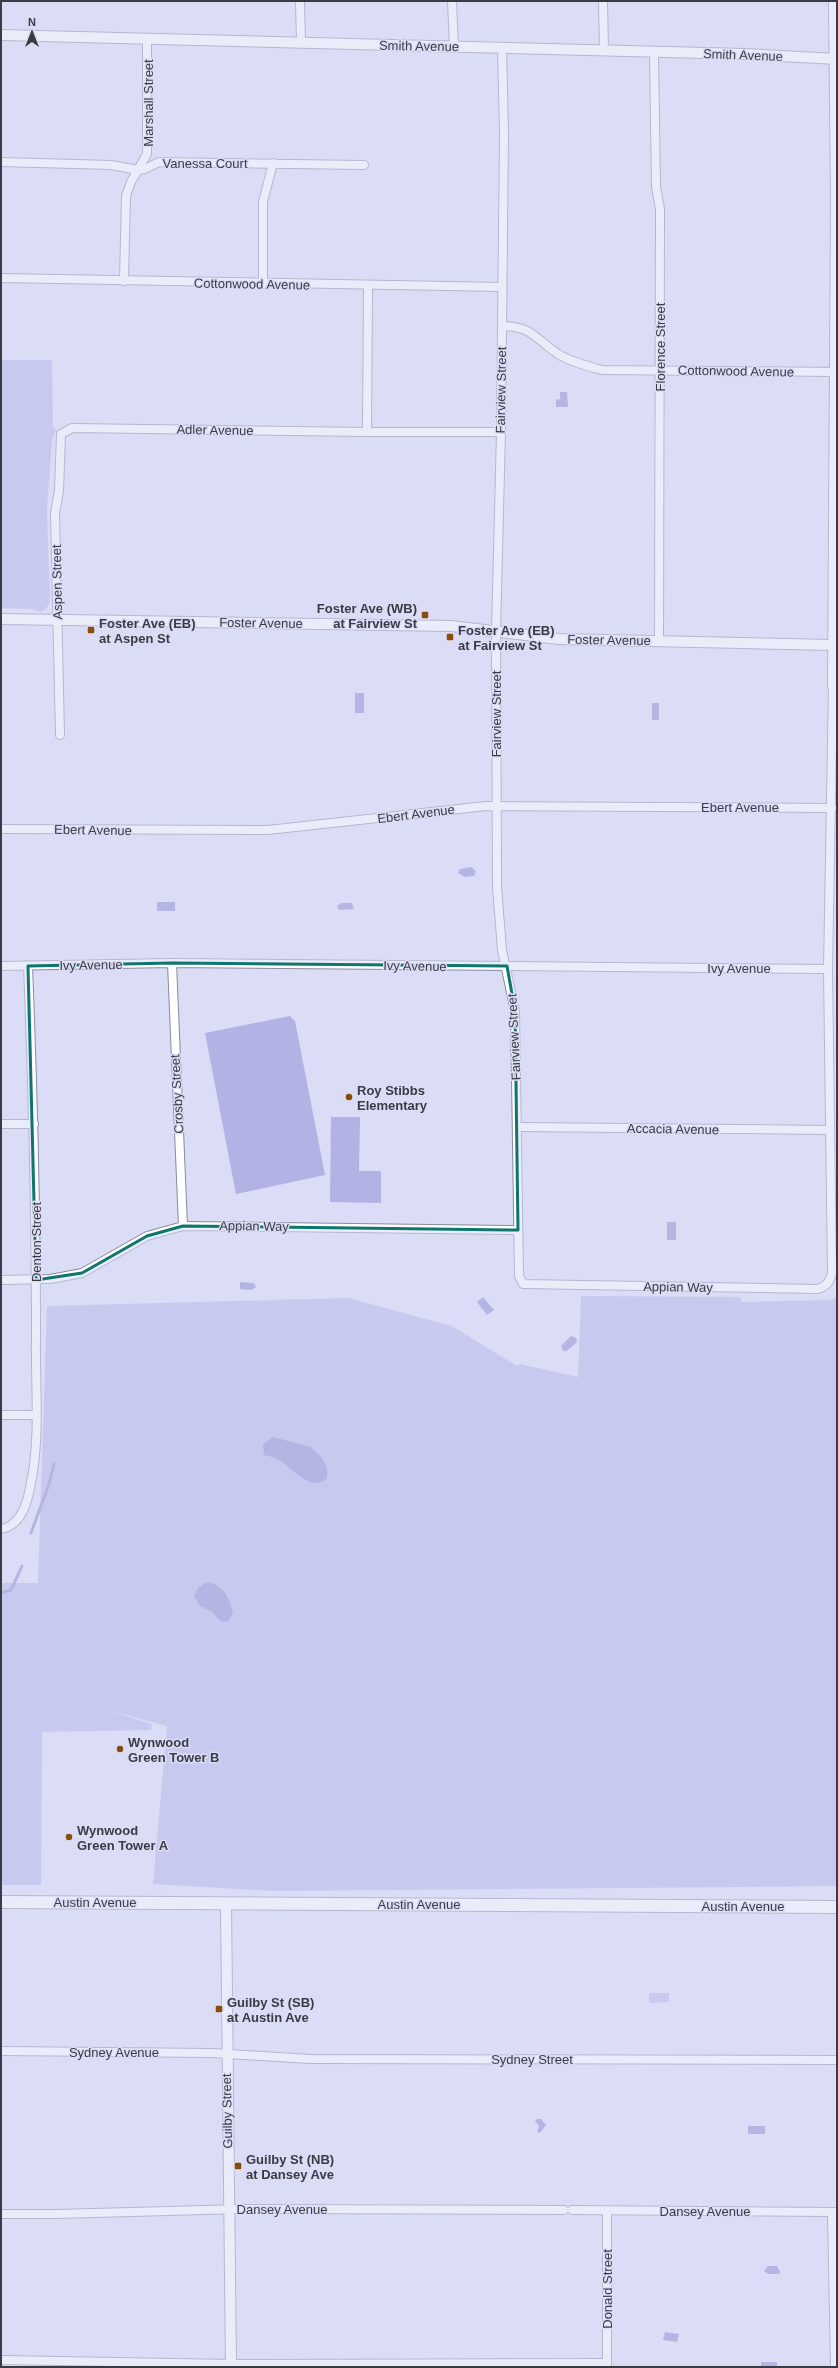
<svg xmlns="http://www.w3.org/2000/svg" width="838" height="2368" font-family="Arial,sans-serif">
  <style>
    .green { fill: #b2b2e5 }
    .water { fill: #8785cd }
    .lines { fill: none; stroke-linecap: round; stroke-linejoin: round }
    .stream { stroke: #8785cd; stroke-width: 3 }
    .minor-casing { stroke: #8a8aa1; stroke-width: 10 }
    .tertiary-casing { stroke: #8a8aa1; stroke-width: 12 }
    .secondary-casing { stroke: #8a8aa1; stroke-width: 14 }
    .minor { stroke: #fff; stroke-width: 8 }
    .tertiary { stroke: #fff; stroke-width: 10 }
    .secondary { stroke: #fff; stroke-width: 12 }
    .marked { fill: none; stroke: #0f766e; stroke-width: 3; stroke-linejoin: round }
    .poi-dot { fill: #894d09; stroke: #dbdcf5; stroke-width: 1.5 }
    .labels { text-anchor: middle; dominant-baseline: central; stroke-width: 3; stroke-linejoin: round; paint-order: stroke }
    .street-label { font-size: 13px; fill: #3b3b45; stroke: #dbdcf5 }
    .poi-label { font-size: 13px; font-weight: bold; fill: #3b3b45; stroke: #dbdcf5; text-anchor: start }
  </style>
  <rect width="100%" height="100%" fill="#dbdcf5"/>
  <g class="green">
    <polygon points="1,360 52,360 53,427 56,430 52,440 47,510 50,602 46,609 40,612 32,609 1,608"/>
    <polygon points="290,1016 295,1021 325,1175 236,1194 205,1033"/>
    <polygon points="331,1117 360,1117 359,1171 381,1171 381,1203 330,1202"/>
    <polygon points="581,1296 739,1297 743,1302 831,1300 837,1297 837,1886 275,1891 153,1884 167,1726 107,1710 152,1724 151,1730 42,1732 41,1885 1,1885 1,1583 38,1583 47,1306 348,1298 452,1326 517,1366 519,1364 578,1377"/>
    <polygon points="649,1993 669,1993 669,2002 649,2003"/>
  </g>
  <g class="water">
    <polygon points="560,392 567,392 568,407 556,407 556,400 560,399"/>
    <rect x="355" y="693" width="9" height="20"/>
    <rect x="652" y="703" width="7" height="17"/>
    <polygon points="471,867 476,871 474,876 465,877 458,873 460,869"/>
    <rect x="157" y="902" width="18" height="9"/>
    <polygon points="341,903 352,903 354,909 339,910 337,906"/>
    <rect x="667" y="1222" width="9" height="18"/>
    <polygon points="240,1282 254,1283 256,1287 252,1290 240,1289"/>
    <polygon points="483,1297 494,1310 487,1315 477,1302"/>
    <polygon points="571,1336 576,1338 577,1342 567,1351 563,1351 561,1346"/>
    <path d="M 273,1437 L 311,1447 L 322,1458 L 327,1467 L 327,1478 C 311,1493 293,1469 281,1461 C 276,1458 270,1456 264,1455 L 263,1444 Z"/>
    <path d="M 207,1582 C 223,1584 230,1599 233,1613 L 228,1622 L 220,1621 L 212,1612 L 200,1606 L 194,1596 L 198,1588 Z"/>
    <polygon points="537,2119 541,2119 546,2125 540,2133 537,2132 539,2126 535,2121"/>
    <rect x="748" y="2126" width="17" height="8"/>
    <polygon points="768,2266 777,2266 780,2272 779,2274 768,2274 764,2271"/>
    <polygon points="665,2332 679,2334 677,2342 663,2340"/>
    <rect x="761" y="2362" width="16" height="5"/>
  </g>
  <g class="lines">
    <g class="stream">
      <polyline points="31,1533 49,1484 54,1464"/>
      <polyline points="1,1593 11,1590 22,1566"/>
    </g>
    <g class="minor-casing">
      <g id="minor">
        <polyline points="300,1 301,42"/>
        <polyline points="452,1 454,46"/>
        <polyline points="603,1 604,51"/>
        <path d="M 502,48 L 504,132 L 501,432 L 496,631 L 497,887 L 502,950 L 515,1011 L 519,1276 L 523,1284 L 818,1289 C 827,1286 830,1281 832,1273 L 828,969 L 833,687"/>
        <polyline points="654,53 656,187 660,209 659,641"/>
        <polyline points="1,162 111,165 138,170 145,169 159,162 364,165"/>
        <polyline points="1,278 502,287"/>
        <polyline points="124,281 126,196 131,182 147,154 147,39"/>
        <polyline points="263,284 263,202 273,163"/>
        <path d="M 502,326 C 534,327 534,338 558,354 C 571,362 587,366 602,370 L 837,372"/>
        <polyline points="367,432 501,432"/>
        <polyline points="60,735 55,513 59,491 61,434 72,428 367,432 368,286"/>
        <polyline points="1,829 268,830 486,806 832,808"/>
        <polyline points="172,963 183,1226"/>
        <polyline points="1,966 172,963 828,969"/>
        <polyline points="1,1124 34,1124"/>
        <polyline points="517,1127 830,1130"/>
        <polyline points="1,1280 50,1279 82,1273 147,1236 183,1226 518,1230"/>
        <polyline points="1,1415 35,1415"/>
        <path d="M 1,1529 C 20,1526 27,1504 30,1488 C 41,1439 35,1386 36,1337 C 36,1213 33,1090 28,966"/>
        <polyline points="1,2051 212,2053 311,2059 837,2060"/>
        <polyline points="572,2210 837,2212"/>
        <polyline points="607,2211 607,2367"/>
        <polyline points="832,2212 835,2367"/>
        <polyline points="1,2214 57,2214 242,2209 564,2210"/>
        <polyline points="1,2360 231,2364 607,2363"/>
      </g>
    </g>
    <g class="tertiary-casing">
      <g id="tertiary">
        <polyline points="834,1 836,203 833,687 837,687"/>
        <polyline points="1,35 745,54 837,59"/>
        <polyline points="1,619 451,626 559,639 833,645"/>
        <polyline points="226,1903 231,2367"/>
      </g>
    </g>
    <g class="secondary-casing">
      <polyline id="secondary" points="1,1902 837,1907"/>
    </g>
    <use href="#minor" class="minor"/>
    <use href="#tertiary" class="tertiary"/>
    <use href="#secondary" class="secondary"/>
  </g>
  <path d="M0 0H838V2368H0ZM 172,963 L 507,966 L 515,1011 L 518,1230 L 183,1226 L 147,1236 L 82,1273 L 36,1280 L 28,966 Z" fill="#dbdcf5" fill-opacity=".55" fill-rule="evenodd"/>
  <path class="marked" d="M 172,963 L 507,966 L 515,1011 L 518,1230 L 183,1226 L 147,1236 L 82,1273 L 36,1280 L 28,966 Z"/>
  <g class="poi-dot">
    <rect x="421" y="611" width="8" height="8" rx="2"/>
    <rect x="87" y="626" width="8" height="8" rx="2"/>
    <rect x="446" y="633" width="8" height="8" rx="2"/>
    <circle cx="349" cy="1097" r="4"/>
    <circle cx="120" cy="1749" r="4"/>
    <circle cx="69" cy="1837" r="4"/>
    <rect x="215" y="2005" width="8" height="8" rx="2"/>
    <rect x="234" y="2162" width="8" height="8" rx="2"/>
  </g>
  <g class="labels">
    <g class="street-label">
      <text transform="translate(419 46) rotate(1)">Smith Avenue</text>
      <text transform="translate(743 55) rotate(2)">Smith Avenue</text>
      <text transform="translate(148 103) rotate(-90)">Marshall Street</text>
      <text x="205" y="163">Vanessa Court</text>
      <text transform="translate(252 284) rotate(1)">Cottonwood Avenue</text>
      <text transform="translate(660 347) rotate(-90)">Florence Street</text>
      <text transform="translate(736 371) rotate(1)">Cottonwood Avenue</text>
      <text transform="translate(501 390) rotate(-89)">Fairview Street</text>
      <text transform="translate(215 430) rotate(1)">Adler Avenue</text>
      <text transform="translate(57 582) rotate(-91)">Aspen Street</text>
      <text transform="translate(261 623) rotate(1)">Foster Avenue</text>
      <text transform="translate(609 640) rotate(1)">Foster Avenue</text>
      <text transform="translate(496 714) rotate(-90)">Fairview Street</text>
      <text x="740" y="807">Ebert Avenue</text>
      <text transform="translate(416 814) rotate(-7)">Ebert Avenue</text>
      <text transform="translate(93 830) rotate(1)">Ebert Avenue</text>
      <text transform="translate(91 965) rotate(-1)">Ivy Avenue</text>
      <text transform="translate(415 966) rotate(1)">Ivy Avenue</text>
      <text x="739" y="968">Ivy Avenue</text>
      <text transform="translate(514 1037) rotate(-93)">Fairview Street</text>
      <text transform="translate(177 1094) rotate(-93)">Crosby Street</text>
      <text transform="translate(673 1129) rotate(1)">Accacia Avenue</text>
      <text transform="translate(254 1226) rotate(1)">Appian Way</text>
      <text transform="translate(36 1242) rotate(-90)">Denton Street</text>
      <text transform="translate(678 1287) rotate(1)">Appian Way</text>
      <text x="95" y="1902">Austin Avenue</text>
      <text x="419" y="1904">Austin Avenue</text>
      <text x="743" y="1906">Austin Avenue</text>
      <text x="114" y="2052">Sydney Avenue</text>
      <text x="532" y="2059">Sydney Street</text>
      <text transform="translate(227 2111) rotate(-91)">Guilby Street</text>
      <text x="282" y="2209">Dansey Avenue</text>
      <text x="705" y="2211">Dansey Avenue</text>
      <text transform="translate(607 2289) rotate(-90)">Donald Street</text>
    </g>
    <g class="poi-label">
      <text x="417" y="608" text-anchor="end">Foster Ave (WB)<tspan x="417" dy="15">at Fairview St</tspan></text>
      <text x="99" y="623">Foster Ave (EB)<tspan x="99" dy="15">at Aspen St</tspan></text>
      <text x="458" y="630">Foster Ave (EB)<tspan x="458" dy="15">at Fairview St</tspan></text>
      <text x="357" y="1090">Roy Stibbs<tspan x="357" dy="15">Elementary</tspan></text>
      <text x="128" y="1742">Wynwood<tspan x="128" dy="15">Green Tower B</tspan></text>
      <text x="77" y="1830">Wynwood<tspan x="77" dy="15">Green Tower A</tspan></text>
      <text x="227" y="2002">Guilby St (SB)<tspan x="227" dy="15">at Austin Ave</tspan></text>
      <text x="246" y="2159">Guilby St (NB)<tspan x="246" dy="15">at Dansey Ave</tspan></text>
    </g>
  </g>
  <rect width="838" height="2368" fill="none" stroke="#3b3b45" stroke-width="4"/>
  <g transform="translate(32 32)" stroke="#dbdcf5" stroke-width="3" paint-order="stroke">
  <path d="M0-3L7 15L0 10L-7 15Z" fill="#3b3b45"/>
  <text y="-6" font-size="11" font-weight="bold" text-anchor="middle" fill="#3b3b45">N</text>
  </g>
</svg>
